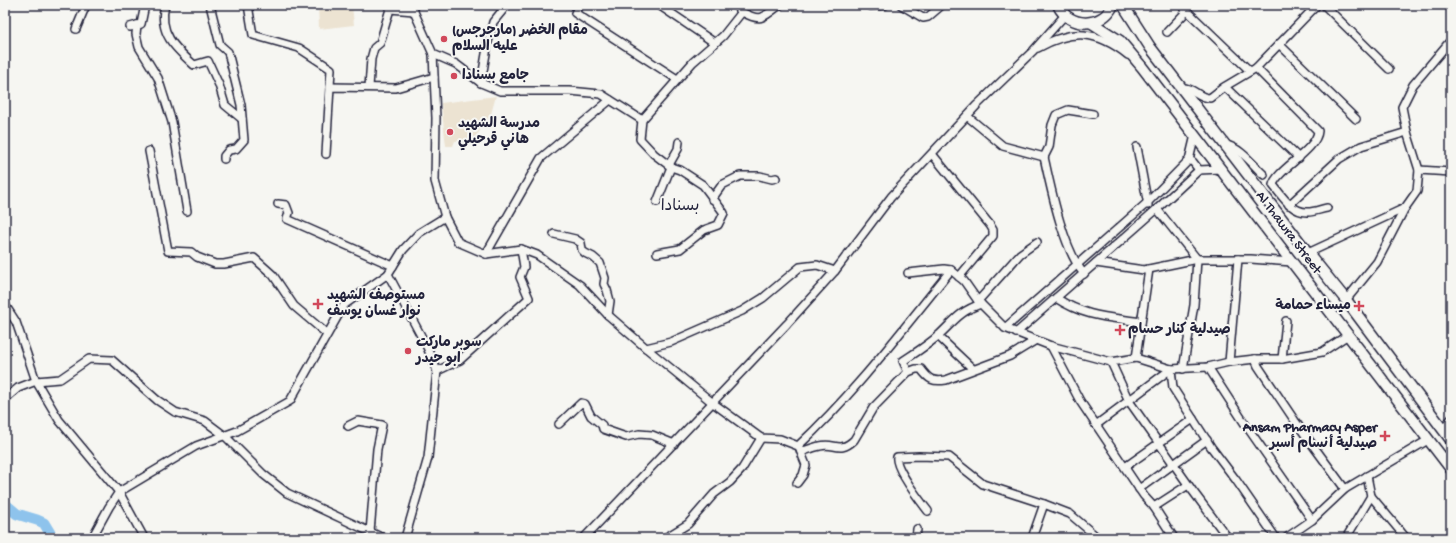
<svg xmlns="http://www.w3.org/2000/svg" width="1456" height="543" font-family="'Gochi Hand','Playpen Sans Arabic',sans-serif">
  <style>
    .built { fill: #ece3d2 }
    .lines { fill: none; stroke-linecap: round; stroke-linejoin: round }
    .river { stroke: #8ec3ec; stroke-width: 11 }
    .minor-casing { stroke: #22223b; stroke-width: 10 }
    .secondary-casing { stroke: #22223b; stroke-width: 13 }
    .minor { stroke: #f6f6f2; stroke-width: 7 }
    .secondary { stroke: #f6f6f2; stroke-width: 10 }
    .poi-dot { fill: #d1495b; stroke: #f6f6f2; stroke-width: 1.5 }
    .labels { text-anchor: middle; dominant-baseline: central; stroke-width: 4; stroke-linejoin: round; paint-order: stroke }
    .poi-label { font-size: 14px; font-weight: bold; fill: #22223b; stroke: #f6f6f2; text-anchor: start }
    .street-label { font-size: 14px; fill: #22223b; stroke: #f6f6f2 }
    .quarter-label { font-size: 16px; fill: #22223b; stroke: #f6f6f2 }
  </style>
  <rect width="100%" height="100%" fill="#f6f6f2"/>
  <filter id="ink" filterUnits="userSpaceOnUse"><feTurbulence type="fractalNoise" baseFrequency=".025" numOctaves="2"/><feDisplacementMap in="SourceGraphic" scale="8" xChannelSelector="R" yChannelSelector="G"/><feConvolveMatrix kernelMatrix="1 2 1 2 8 2 1 2 1" color-interpolation-filters="sRGB"/></filter>
  <g filter="url(#ink)">
    <g class="built">
      <polygon points="318,5 352,5 354,25 319,29"/>
      <polygon points="496,96 491,114 473,141 455,141 453,146 446,146 441,103"/>
    </g>
    <g class="lines">
      <polyline class="river" points="5,504 17,514 37,520 44,523 53,538"/>
      <g class="minor-casing">
        <g id="minor">
          <path d="M 165,5 C 158,33 175,48 194,65 L 208,61 L 219,85 L 225,105 L 242,119"/>
          <polyline points="210,5 220,45 228,52 241,105 244,140 236,149 229,150 224,156 224,159"/>
          <polyline points="248,5 253,35 299,48 331,69 330,87"/>
          <polyline points="411,5 433,54 436,118 435,181 445,217 458,242 486,254 521,249 524,267 520,277 529,298 460,360 437,371"/>
          <polyline points="579,5 575,13 677,79"/>
          <polyline points="659,5 715,43"/>
          <polyline points="735,5 742,12"/>
          <polyline points="869,5 871,6 885,5"/>
          <polyline points="901,5 923,18 928,17 942,5"/>
          <polyline points="1181,5 1250,71"/>
          <polyline points="1324,5 1389,69"/>
          <polyline points="137,25 136,34 139,47 158,78 172,122 187,211"/>
          <polyline points="130,27 141,24 145,5"/>
          <polyline points="76,29 86,5"/>
          <polyline points="1167,32 1187,11"/>
          <polyline points="1279,44 1356,119"/>
          <path d="M 1038,48 C 1072,29 1097,30 1128,55"/>
          <polyline points="433,54 456,64 481,83 500,91 570,91 601,94 642,120"/>
          <path d="M 1256,68 L 1318,131 C 1317,150 1276,170 1273,185 C 1282,196 1292,213 1308,212 C 1314,212 1321,209 1327,208"/>
          <polyline points="481,83 488,42 493,22 507,5"/>
          <polyline points="369,87 371,59 374,48 380,43 390,9 414,11"/>
          <polyline points="1225,87 1299,158"/>
          <path d="M 1182,88 C 1194,87 1198,98 1210,98 L 1224,87 L 1256,68 L 1317,5"/>
          <path d="M 967,116 L 1003,146 L 1044,157 C 1051,189 1063,249 1084,274"/>
          <path d="M 1226,145 C 1241,148 1253,165 1264,175"/>
          <polyline points="1137,147 1148,205"/>
          <polyline points="149,151 168,251 191,252 197,257 215,264 224,264 254,258 273,275 294,306 327,334"/>
          <polyline points="326,154 330,87 396,88 434,77"/>
          <polyline points="932,154 990,225 993,230 993,236 959,277"/>
          <polyline points="1044,157 1049,147 1052,125 1056,115 1068,110 1093,114"/>
          <polyline points="1189,160 1193,162 1199,170"/>
          <polyline points="1419,170 1451,172"/>
          <polyline points="712,199 722,185 740,176 760,176 772,179 776,178"/>
          <path d="M 657,202 L 671,167 L 654,154 L 640,139 L 642,120 L 693,62 L 723,36 L 742,12 C 763,23 762,17 780,5"/>
          <polyline points="278,204 286,205 289,213 287,219 393,266"/>
          <polyline points="1289,205 1339,159 1361,146 1407,132"/>
          <polyline points="1157,209 1197,259 1194,305 1183,369"/>
          <polyline points="554,234 575,239 581,243 582,250 585,253 593,257 600,263 605,278 604,284 607,290 610,301 608,315"/>
          <polyline points="521,249 537,255 580,285 608,315 646,348 671,342 742,311 763,298 800,267 817,265 835,271"/>
          <polyline points="657,253 680,249 704,230 718,225 724,213 703,185 680,170 671,167 670,163 678,149 679,142"/>
          <polyline points="1308,253 1405,208"/>
          <polyline points="486,254 541,158 610,100"/>
          <polyline points="1096,263 1144,270 1197,259 1251,259 1292,262"/>
          <polyline points="908,273 944,269 951,270 964,281 978,301 1005,328 1051,346 1111,362 1136,358 1171,369 1208,367 1229,362 1255,359 1282,359 1322,352 1348,335"/>
          <polyline points="388,274 427,347 437,371 428,458 405,538"/>
          <path d="M 1056,298 C 1085,317 1108,317 1141,322"/>
          <polyline points="1346,300 1377,262 1405,208 1417,191 1419,170 1407,132 1402,107 1413,85 1451,40"/>
          <polyline points="978,301 1020,254 1037,242"/>
          <polyline points="5,305 16,322 36,381 59,420 119,492 144,538"/>
          <polyline points="1005,328 1147,203 1189,160 1195,135"/>
          <polyline points="1016,333 1157,209 1199,170 1221,169"/>
          <polyline points="938,336 973,369"/>
          <polyline points="1051,346 1080,401 1144,496 1154,507 1174,538"/>
          <path d="M 646,348 L 713,403 L 761,438 L 780,439 L 798,446 C 855,393 902,330 951,270"/>
          <polyline points="1136,358 1149,269"/>
          <polyline points="1255,359 1258,366 1295,421 1345,489"/>
          <polyline points="1282,359 1286,321"/>
          <polyline points="1111,362 1129,401 1192,490 1228,538"/>
          <polyline points="1229,362 1238,259"/>
          <polyline points="1208,367 1245,424 1312,520"/>
          <polyline points="1171,369 1173,388 1211,447 1236,480 1276,538"/>
          <path d="M 908,372 L 903,361 C 915,353 928,345 939,335 C 954,321 960,311 981,304"/>
          <polyline points="5,399 18,388 36,381 60,379 89,359 112,360 157,400 175,412 205,421 225,436 263,474 287,493 383,538"/>
          <polyline points="559,424 581,403 585,404 591,416 602,425 603,429 626,437 639,434 652,435 674,444"/>
          <polyline points="1096,425 1171,369"/>
          <polyline points="348,426 358,421 382,425 377,449 370,532"/>
          <polyline points="1443,429 1451,419"/>
          <path d="M 801,452 C 807,450 814,447 820,446 C 835,442 839,454 854,440 L 873,408 L 908,372 L 916,369 L 921,369 C 929,380 933,382 946,380 L 1010,356 L 1036,340"/>
          <polyline points="1125,467 1193,419"/>
          <polyline points="797,483 803,475 806,465 800,450"/>
          <polyline points="1139,489 1207,440"/>
          <polyline points="1371,496 1406,538"/>
          <polyline points="1154,507 1188,485"/>
          <path d="M 928,511 C 921,502 894,467 897,457 L 919,456 L 949,457 L 983,484 L 1044,504 L 1070,514 L 1098,538"/>
          <polyline points="92,538 109,507 119,492 196,446 237,431 290,401 344,305 388,274 403,250 419,233 445,217"/>
          <polyline points="584,538 787,324 835,271 891,197 977,105 1033,51 1065,15"/>
          <polyline points="665,538 688,524 714,494 730,482 742,469 761,438"/>
          <polyline points="916,538 917,529"/>
          <polyline points="1032,538 1044,504"/>
          <polyline points="1286,538 1312,520 1345,489 1428,440"/>
          <polyline points="1346,538 1371,496 1367,476"/>
        </g>
      </g>
      <g class="secondary-casing">
        <g id="secondary">
          <path d="M 1058,5 C 1069,29 1103,28 1113,5"/>
          <polyline points="1123,5 1150,47 1308,253 1346,300 1451,440"/>
          <polyline points="1092,23 1120,41 1142,67 1451,469"/>
        </g>
      </g>
      <use href="#minor" class="minor"/>
      <use href="#secondary" class="secondary"/>
    </g>
  </g>
  <g class="poi-dot">
    <circle cx="444" cy="39" r="4"/>
    <circle cx="454" cy="76" r="4"/>
    <circle cx="450" cy="132" r="4"/>
    <path d="M316 298h4v4h4v4h-4v4h-4v-4h-4v-4h4z"/>
    <path d="M1357 300h4v4h4v4h-4v4h-4v-4h-4v-4h4z"/>
    <path d="M1118 324h4v4h4v4h-4v4h-4v-4h-4v-4h4z"/>
    <circle cx="408" cy="351" r="4"/>
    <path d="M1383 430h4v4h4v4h-4v4h-4v-4h-4v-4h4z"/>
  </g>
  <g class="labels">
    <g class="poi-label">
      <text x="452" y="31">مقام الخضر (مارجرجس)<tspan x="452" dy="16">عليه السلام</tspan></text>
      <text x="462" y="76">جامع بسنادا</text>
      <text x="458" y="124">مدرسة الشهيد<tspan x="458" dy="16">هاني قرحيلي</tspan></text>
      <text x="327" y="296">مستوصف الشهيد<tspan x="327" dy="16">نوار غسان يوسف</tspan></text>
      <text x="1351" y="306" text-anchor="end">ميساء حمامة</text>
      <text x="1128" y="330">صيدلية كنار حسام</text>
      <text x="416" y="343">سوبر ماركت<tspan x="416" dy="16">ابو حيدر</tspan></text>
      <text x="1377" y="428" text-anchor="end">Ansam Pharmacy Asper<tspan x="1377" dy="16">صيدلية أنسام أسبر</tspan></text>
    </g>
    <g class="street-label">
      <text transform="translate(1288 233) rotate(53)">Al Thawra Street</text>
    </g>
    <g class="quarter-label">
      <text x="680" y="207">بسنادا</text>
    </g>
  </g>
  <rect width="1456" height="543" fill="none" stroke="#f6f6f2" stroke-width="20"/>
  <rect x="10" y="10" width="1436" height="523" fill="none" stroke="#22223b" stroke-width="1.5" filter="url(#ink)"/>
</svg>
